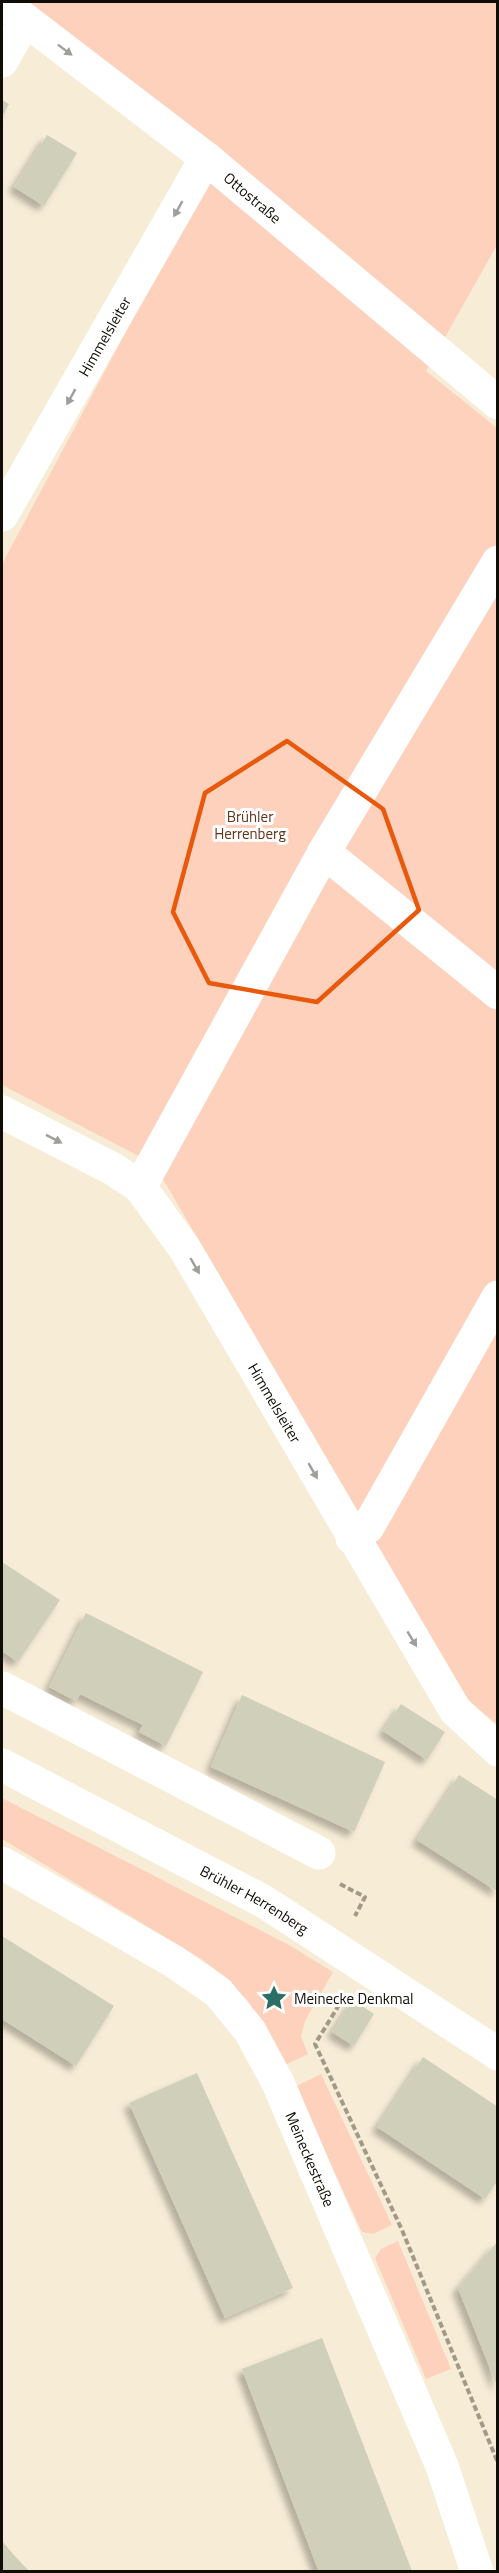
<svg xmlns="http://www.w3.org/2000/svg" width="499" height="2573" font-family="'Titillium Web',sans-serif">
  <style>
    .green { fill: #fdd1bc }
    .building { fill: #d0cfb9; filter: url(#shadow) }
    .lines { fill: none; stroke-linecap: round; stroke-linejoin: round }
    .path { stroke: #a19a89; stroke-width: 4; stroke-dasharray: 6 3; stroke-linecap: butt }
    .minor { stroke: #fff; stroke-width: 33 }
    .oneway { fill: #9f9e9b }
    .marked { fill: none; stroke: #e8590c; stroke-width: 4.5; stroke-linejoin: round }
    .labels { text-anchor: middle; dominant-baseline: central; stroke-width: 6; stroke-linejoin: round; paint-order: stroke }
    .street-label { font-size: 15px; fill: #100d06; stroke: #fff }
    .park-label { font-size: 15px; fill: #643217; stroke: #fff }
    .poi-label { font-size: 15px; fill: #100d06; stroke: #fff; text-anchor: start }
  </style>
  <defs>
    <filter id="shadow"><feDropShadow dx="-5.5" dy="5.5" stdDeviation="3" flood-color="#0004"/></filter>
  </defs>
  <rect width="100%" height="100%" fill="#f7edd7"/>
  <g class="green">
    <polygon points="2,2 497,2 497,245 426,371 497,428 497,1724 469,1701 154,1164 2,1085 2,564 209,176 24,38 2,78"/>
    <polygon points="2,1798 289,1945 333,1972 305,2021 301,2037 308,2054 285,2065 248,2001 224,1976 200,1958 2,1839"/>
    <polygon points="321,2074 392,2225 373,2234 362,2232 295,2087"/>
    <polygon points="398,2241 451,2369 426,2379 375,2258 381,2249"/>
  </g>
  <g class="building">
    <polygon points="2,100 9,104 2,117"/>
    <polygon points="47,135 77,153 44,206 14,187"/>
    <polygon points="2,1562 60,1600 18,1662 2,1651"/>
    <polygon points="86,1613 203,1672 166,1746 139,1732 143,1725 80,1694 76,1701 49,1687"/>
    <polygon points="242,1695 385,1762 354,1832 211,1767"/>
    <polygon points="401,1704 445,1732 427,1760 383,1731"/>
    <polygon points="459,1775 498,1800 498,1892 417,1840"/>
    <polygon points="2,1936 114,2006 76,2066 2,2019"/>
    <polygon points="353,2000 374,2014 354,2046 332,2032"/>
    <polygon points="423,2057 498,2107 498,2180 485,2199 377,2127"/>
    <polygon points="197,2073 293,2288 225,2318 129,2103"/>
    <polygon points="498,2241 498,2386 497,2386 458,2288"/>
    <polygon points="322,2338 412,2571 410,2572 319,2572 242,2369"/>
    <polygon points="2,2541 13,2554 30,2572 2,2572"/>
  </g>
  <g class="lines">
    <g class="path">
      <polyline points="340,1884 365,1897 355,1916"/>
      <polyline points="344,1997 315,2044 402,2230 498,2463"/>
    </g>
    <g class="minor">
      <path id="s1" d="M 2,2 L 206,158 L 498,403"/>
      <polyline points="2,61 25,20"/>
      <path id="s2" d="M 2,515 L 206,158"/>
      <polyline points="324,852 498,993"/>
      <path id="s3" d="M 2,1112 L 113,1169 L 140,1187 L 185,1249 L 455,1710 L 498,1750"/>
      <polyline points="140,1187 324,852 498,562"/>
      <polyline points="352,1538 368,1527 498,1297"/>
      <polyline points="2,1688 319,1853"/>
      <path id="s4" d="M 2,1765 L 263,1901 L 498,2054"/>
      <path id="s5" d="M 2,1863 L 173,1961 L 218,1992 L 250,2031 L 278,2083 L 442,2466 L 477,2572"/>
    </g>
  </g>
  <defs><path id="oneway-solid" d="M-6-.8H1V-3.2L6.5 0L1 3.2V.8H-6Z" transform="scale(1.5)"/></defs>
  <g class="oneway">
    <use href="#oneway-solid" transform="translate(65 50) rotate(37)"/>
    <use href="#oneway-solid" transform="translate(178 209) rotate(119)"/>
    <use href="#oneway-solid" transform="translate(71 397) rotate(119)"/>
    <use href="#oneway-solid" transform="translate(54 1139) rotate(27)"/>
    <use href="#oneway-solid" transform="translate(195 1266) rotate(60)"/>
    <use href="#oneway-solid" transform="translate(313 1471) rotate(60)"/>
    <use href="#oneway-solid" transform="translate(412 1639) rotate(59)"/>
  </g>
  <path class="marked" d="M 287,741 L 383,809 L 419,910 L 317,1002 L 209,983 L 173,912 L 205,793 Z"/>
  <defs>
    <g id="sight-bare" transform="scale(2.07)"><path d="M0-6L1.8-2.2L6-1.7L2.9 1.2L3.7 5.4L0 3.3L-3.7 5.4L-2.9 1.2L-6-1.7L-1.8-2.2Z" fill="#296f65" stroke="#fff" stroke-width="2.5" paint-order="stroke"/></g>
  </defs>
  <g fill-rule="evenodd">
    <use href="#sight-bare" x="274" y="1998"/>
  </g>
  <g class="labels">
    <g class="street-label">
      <text stroke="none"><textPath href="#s1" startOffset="318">Ottostraße</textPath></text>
      <text stroke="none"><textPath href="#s2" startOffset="206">Himmelsleiter</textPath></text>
      <text stroke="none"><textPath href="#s3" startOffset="412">Himmelsleiter</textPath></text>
      <text stroke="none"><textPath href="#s4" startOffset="286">Brühler Herrenberg</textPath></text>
      <text stroke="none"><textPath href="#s5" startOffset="444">Meineckestraße</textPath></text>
    </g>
    <g class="park-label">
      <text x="250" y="816">Brühler<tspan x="250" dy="17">Herrenberg</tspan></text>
    </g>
    <g class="poi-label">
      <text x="294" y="1998">Meinecke Denkmal</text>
    </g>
  </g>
  <rect width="499" height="2573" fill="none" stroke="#100d06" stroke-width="6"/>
</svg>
